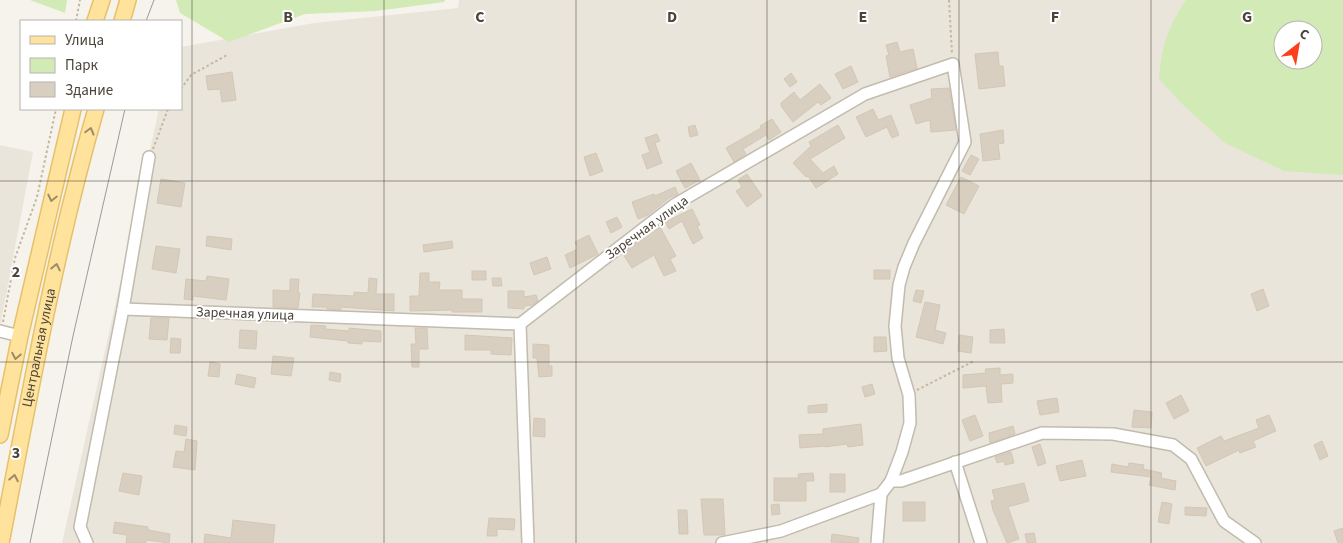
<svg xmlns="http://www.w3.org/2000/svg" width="1343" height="543" font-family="'Source Sans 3',sans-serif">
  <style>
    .residential { fill: #eae5da; fill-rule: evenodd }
    .green { fill: #d2eab5; fill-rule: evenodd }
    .building { fill: #d8cfc1; stroke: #d3c7b4 }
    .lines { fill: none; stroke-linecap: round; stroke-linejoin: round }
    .minor-casing { stroke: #c2bbae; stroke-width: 14 }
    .major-casing { stroke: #e6c16a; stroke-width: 18 }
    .path { stroke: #c4b79f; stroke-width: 2; stroke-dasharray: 2.5 2.5; stroke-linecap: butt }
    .minor { stroke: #fff; stroke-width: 11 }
    .major { stroke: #ffe39c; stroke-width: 15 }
    .tram { stroke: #9a9a9a; stroke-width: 1 }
    .oneway { stroke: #9c8c66 }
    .grid { fill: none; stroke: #4b4439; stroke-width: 1; stroke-opacity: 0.55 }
    .labels { text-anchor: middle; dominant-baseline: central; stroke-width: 4; stroke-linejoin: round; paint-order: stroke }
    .street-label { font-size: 14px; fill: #4b4439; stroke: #fff }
    .grid-label { font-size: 16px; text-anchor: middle; font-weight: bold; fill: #4b4439; stroke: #fff; stroke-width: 4; stroke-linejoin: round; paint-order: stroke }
  </style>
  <rect width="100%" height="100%" fill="#f6f3ec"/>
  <g class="residential">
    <path d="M 459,0 L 1343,0 L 1343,543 L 62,543 L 159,109 L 181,109 L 181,47 L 314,23 L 458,8 ZM 1283,30 L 1313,30 L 1313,60 L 1283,60 Z"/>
    <polygon points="0,145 33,152 0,327"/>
  </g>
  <g class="green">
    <polygon points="30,0 67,0 65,13"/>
    <polygon points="176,0 445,0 444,2 376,11 305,14 229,42 180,13"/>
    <path d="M 1186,0 L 1343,0 L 1343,175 L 1284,171 L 1225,143 L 1182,104 L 1159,79 C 1162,45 1167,29 1186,0 ZM 1283,30 L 1313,30 L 1313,60 L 1283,60 Z"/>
  </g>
  <g class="building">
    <polygon points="897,42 900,52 913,49 917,68 890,77 886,56 889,55 886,45"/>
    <polygon points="998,52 999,66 1003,66 1005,86 979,89 975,54"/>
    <polygon points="851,66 858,82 843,89 835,74"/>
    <polygon points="232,72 236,100 222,102 220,89 208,90 206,76"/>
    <polygon points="791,73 797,82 790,87 784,79"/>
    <polygon points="820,84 831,98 821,105 818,102 793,122 781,106 781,103 794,92 800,100"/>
    <polygon points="949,88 956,130 931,132 930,120 916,124 910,105 932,98 931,89"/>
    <polygon points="873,109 878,120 891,115 899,135 892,138 887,127 866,137 856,117"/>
    <polygon points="772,119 781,132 769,140 766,135 743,149 746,154 734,162 726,148 761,128 760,126"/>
    <polygon points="695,125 698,135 690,137 688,127"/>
    <polygon points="838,125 845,138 810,159 823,173 834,166 838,174 816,188 808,176 806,177 793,163 811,146 809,142"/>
    <polygon points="1003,130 1004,143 998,144 1000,159 983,161 980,134"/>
    <polygon points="657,134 660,141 655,143 662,163 647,169 642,155 650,152 645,138"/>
    <polygon points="596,153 603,171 590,176 584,157"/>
    <polygon points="971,155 979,159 970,175 962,171"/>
    <polygon points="691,163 700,180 685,188 676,171"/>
    <polygon points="747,174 762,196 747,207 736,191 742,187 738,180"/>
    <polygon points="961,177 979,186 964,214 946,205"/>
    <polygon points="161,179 185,183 181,207 157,203"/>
    <polygon points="675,187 678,194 669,198 648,215 638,219 632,202 654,194 655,196"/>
    <polygon points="692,209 700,225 697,226 703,238 693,244 682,221 669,229 665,222"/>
    <polygon points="617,217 622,227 611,233 606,222"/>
    <polygon points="660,227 676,256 670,259 676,271 664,276 654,255 632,268 623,254"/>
    <polygon points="589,235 598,254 570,268 565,255 578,249 575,242"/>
    <polygon points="207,236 232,239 231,250 206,246"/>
    <polygon points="452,241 453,248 424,252 423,245"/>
    <polygon points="156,246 180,249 176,273 152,269"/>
    <polygon points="547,257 551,269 534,275 530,263"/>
    <rect x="874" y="270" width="16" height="9"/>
    <rect x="472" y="271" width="14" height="9"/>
    <polygon points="420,273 429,273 429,282 440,282 439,290 462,290 462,299 482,299 482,312 452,312 452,310 410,311 410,296 419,296"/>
    <polygon points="207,276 229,279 226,300 193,296 193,300 184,299 186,279 206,281"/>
    <polygon points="369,278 377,279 376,294 394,294 394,311 341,307 341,310 327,309 327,307 312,307 313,294 354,296 354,292 368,293"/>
    <polygon points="492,278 501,278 502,286 493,286"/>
    <polygon points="290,279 299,279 298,293 300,293 298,308 273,307 273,290 290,291"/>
    <polygon points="1263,289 1269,306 1257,311 1251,294"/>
    <polygon points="916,290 924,291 921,303 913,301"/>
    <polygon points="508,291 524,291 524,297 536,295 538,301 532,305 524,306 524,309 508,308"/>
    <polygon points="925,302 940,305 935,330 946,333 943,344 916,337"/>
    <polygon points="151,318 169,318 167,340 149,339"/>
    <polygon points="311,325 326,326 325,329 349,331 349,328 381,331 381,342 362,341 362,344 348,343 348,341 310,337"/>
    <polygon points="415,328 427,328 428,349 419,349 419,367 412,367 411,344 416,344"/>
    <polygon points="1004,329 1005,343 990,343 990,330"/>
    <polygon points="240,330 257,331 256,349 239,348"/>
    <polygon points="465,335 512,338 511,355 491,354 491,350 465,350"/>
    <polygon points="959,335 973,337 971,353 958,351"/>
    <polygon points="874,337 886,337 887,351 874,352"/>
    <polygon points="171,338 181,339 180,353 170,353"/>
    <polygon points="533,344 549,345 549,366 552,366 552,376 539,377 537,358 533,358"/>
    <polygon points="273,356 294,358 291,376 271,374"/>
    <polygon points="210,362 220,364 219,377 208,376"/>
    <polygon points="1000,368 1000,375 1013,374 1013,383 1001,384 1002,402 988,403 986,386 963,388 963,375 986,373 985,369"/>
    <polygon points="330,372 341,374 340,382 329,380"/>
    <polygon points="237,374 256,378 254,388 235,384"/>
    <polygon points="872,384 875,394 865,397 862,387"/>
    <polygon points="1181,395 1189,411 1174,419 1166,403"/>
    <polygon points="1057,398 1059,412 1040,415 1037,401"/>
    <polygon points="827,404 827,412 808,413 808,406"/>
    <polygon points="1134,410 1152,412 1151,428 1132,427"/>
    <polygon points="975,415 983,436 970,441 962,420"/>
    <polygon points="1269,415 1276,431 1253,441 1256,447 1240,453 1239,450 1206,466 1197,448 1221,436 1224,441 1259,428 1256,420"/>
    <polygon points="534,418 545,419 545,437 533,436"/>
    <polygon points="861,424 863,445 848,447 847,444 825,447 825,446 800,448 799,435 823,434 823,429"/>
    <polygon points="175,425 187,427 186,436 174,434"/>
    <polygon points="1013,426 1015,434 990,443 989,433"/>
    <polygon points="186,439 197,441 195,470 173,467 176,451 184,452"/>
    <polygon points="1322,441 1328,456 1320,460 1314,445"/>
    <polygon points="1040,444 1046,463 1038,466 1032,447"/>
    <polygon points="1011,452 1014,463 1005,465 1004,461 997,463 995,457"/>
    <polygon points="1082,460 1086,476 1060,481 1056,466"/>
    <polygon points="1129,463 1144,465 1143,469 1162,473 1161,478 1176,481 1175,490 1149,485 1151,477 1111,472 1112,464 1128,467"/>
    <polygon points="123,473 142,476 139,495 119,491"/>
    <polygon points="813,473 814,481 806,481 806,501 774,501 774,478 799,478 798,474"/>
    <rect x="830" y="474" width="15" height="18"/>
    <polygon points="1024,483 1029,501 1008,507 1019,539 1007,543 993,510 991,501 995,500 992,490"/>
    <polygon points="701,499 723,499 725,535 704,535"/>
    <rect x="903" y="502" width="22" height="19"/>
    <polygon points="1162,502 1172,504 1169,524 1158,522"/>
    <polygon points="779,504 780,514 772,515 771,505"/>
    <polygon points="1185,507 1207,508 1206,516 1185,515"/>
    <polygon points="678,510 687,510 688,534 679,534"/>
    <polygon points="489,518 515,519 514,530 497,529 497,536 487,536"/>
    <polygon points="233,520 275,525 273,543 204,543 205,534 231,538"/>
    <polygon points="115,522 148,527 148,530 170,534 169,543 146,540 146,543 126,543 127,535 113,533"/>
    <polygon points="1343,528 1343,543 1338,543 1334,531"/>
    <polygon points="1034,533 1036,543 1027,543 1025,534"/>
    <polygon points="832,534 859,538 858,543 831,542"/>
  </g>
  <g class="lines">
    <g class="minor-casing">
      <g id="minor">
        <polyline points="123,309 520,324 674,205 865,94 953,64 965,142 914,243 904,267 899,285 895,326 898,358 909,395 910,423 902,452 891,481 881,494 781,531 722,543"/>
        <polyline points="520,324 528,543"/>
        <polyline points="0,331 20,336"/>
        <polyline points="955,462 981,543"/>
        <polyline points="891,481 901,481 1042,433 1113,434 1173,445 1191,459 1224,521 1255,543"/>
        <polyline points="87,543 80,527 123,309 149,157"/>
        <polyline points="877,543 881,494"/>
      </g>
    </g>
    <g class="major-casing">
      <g id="major">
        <polyline points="95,21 102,0"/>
        <polyline points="122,21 128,0"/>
        <polyline points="0,435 20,336 73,109"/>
        <path id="s1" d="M 1,543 C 29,398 55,251 96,109"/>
      </g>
    </g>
    <g class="path">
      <polyline points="949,0 952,54"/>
      <polyline points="76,21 80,0"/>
      <polyline points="181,89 191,75 227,55"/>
      <polyline points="153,149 168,109"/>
      <polyline points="3,322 15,258 37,197 56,109"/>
      <polyline points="917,390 974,361"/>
    </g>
    <use href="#minor" class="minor"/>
    <use href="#major" class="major"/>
    <g class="tram">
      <polyline points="146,21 154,0"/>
      <polyline points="30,543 73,336 125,109"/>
    </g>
  </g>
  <defs><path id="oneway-chevron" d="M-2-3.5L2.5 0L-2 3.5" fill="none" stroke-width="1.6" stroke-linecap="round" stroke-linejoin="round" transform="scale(1.25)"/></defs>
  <g class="oneway">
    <use href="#oneway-chevron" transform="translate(90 131) rotate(-74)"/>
    <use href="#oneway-chevron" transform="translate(52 198) rotate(103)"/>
    <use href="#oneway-chevron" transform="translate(56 267) rotate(-78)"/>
    <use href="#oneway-chevron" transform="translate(16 356) rotate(101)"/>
    <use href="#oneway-chevron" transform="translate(14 478) rotate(-79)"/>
  </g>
  <path class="grid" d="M 192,0 L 192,543M 384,0 L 384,543M 576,0 L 576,543M 767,0 L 767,543M 959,0 L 959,543M 1151,0 L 1151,543M 0,181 L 1343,181M 0,362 L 1343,362"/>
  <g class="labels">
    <g class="street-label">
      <text transform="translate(647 228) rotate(-36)">Заречная улица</text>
      <text transform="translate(245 314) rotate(2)">Заречная улица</text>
      <text stroke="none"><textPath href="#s1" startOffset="199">Центральная улица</textPath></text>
    </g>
  </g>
  <g class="grid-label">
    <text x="288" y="22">B</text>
    <text x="480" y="22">C</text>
    <text x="672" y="22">D</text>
    <text x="863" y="22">E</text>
    <text x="1055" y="22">F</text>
    <text x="1247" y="22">G</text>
    <text x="16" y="277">2</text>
    <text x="16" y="458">3</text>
  </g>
  <rect x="20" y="20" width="162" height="90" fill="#ffffff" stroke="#b7b4b0"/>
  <rect x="30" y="36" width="25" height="8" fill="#ffe39c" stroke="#b7b4b0"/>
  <text x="65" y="45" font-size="15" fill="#4b4439">Улица</text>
  <rect x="30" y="58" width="25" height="15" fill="#d2eab5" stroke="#b7b4b0"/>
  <text x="65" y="70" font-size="15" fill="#4b4439">Парк</text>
  <rect x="30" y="82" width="25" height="15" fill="#d8cfc1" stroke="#b7b4b0"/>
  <text x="65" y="95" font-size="15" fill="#4b4439">Здание</text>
  <g transform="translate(1298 45) rotate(31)"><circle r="24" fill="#ffffff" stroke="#b7b4b0"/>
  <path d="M0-4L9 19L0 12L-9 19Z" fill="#fc3f1d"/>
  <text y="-8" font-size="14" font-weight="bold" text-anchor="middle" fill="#4b4439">С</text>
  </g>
</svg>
